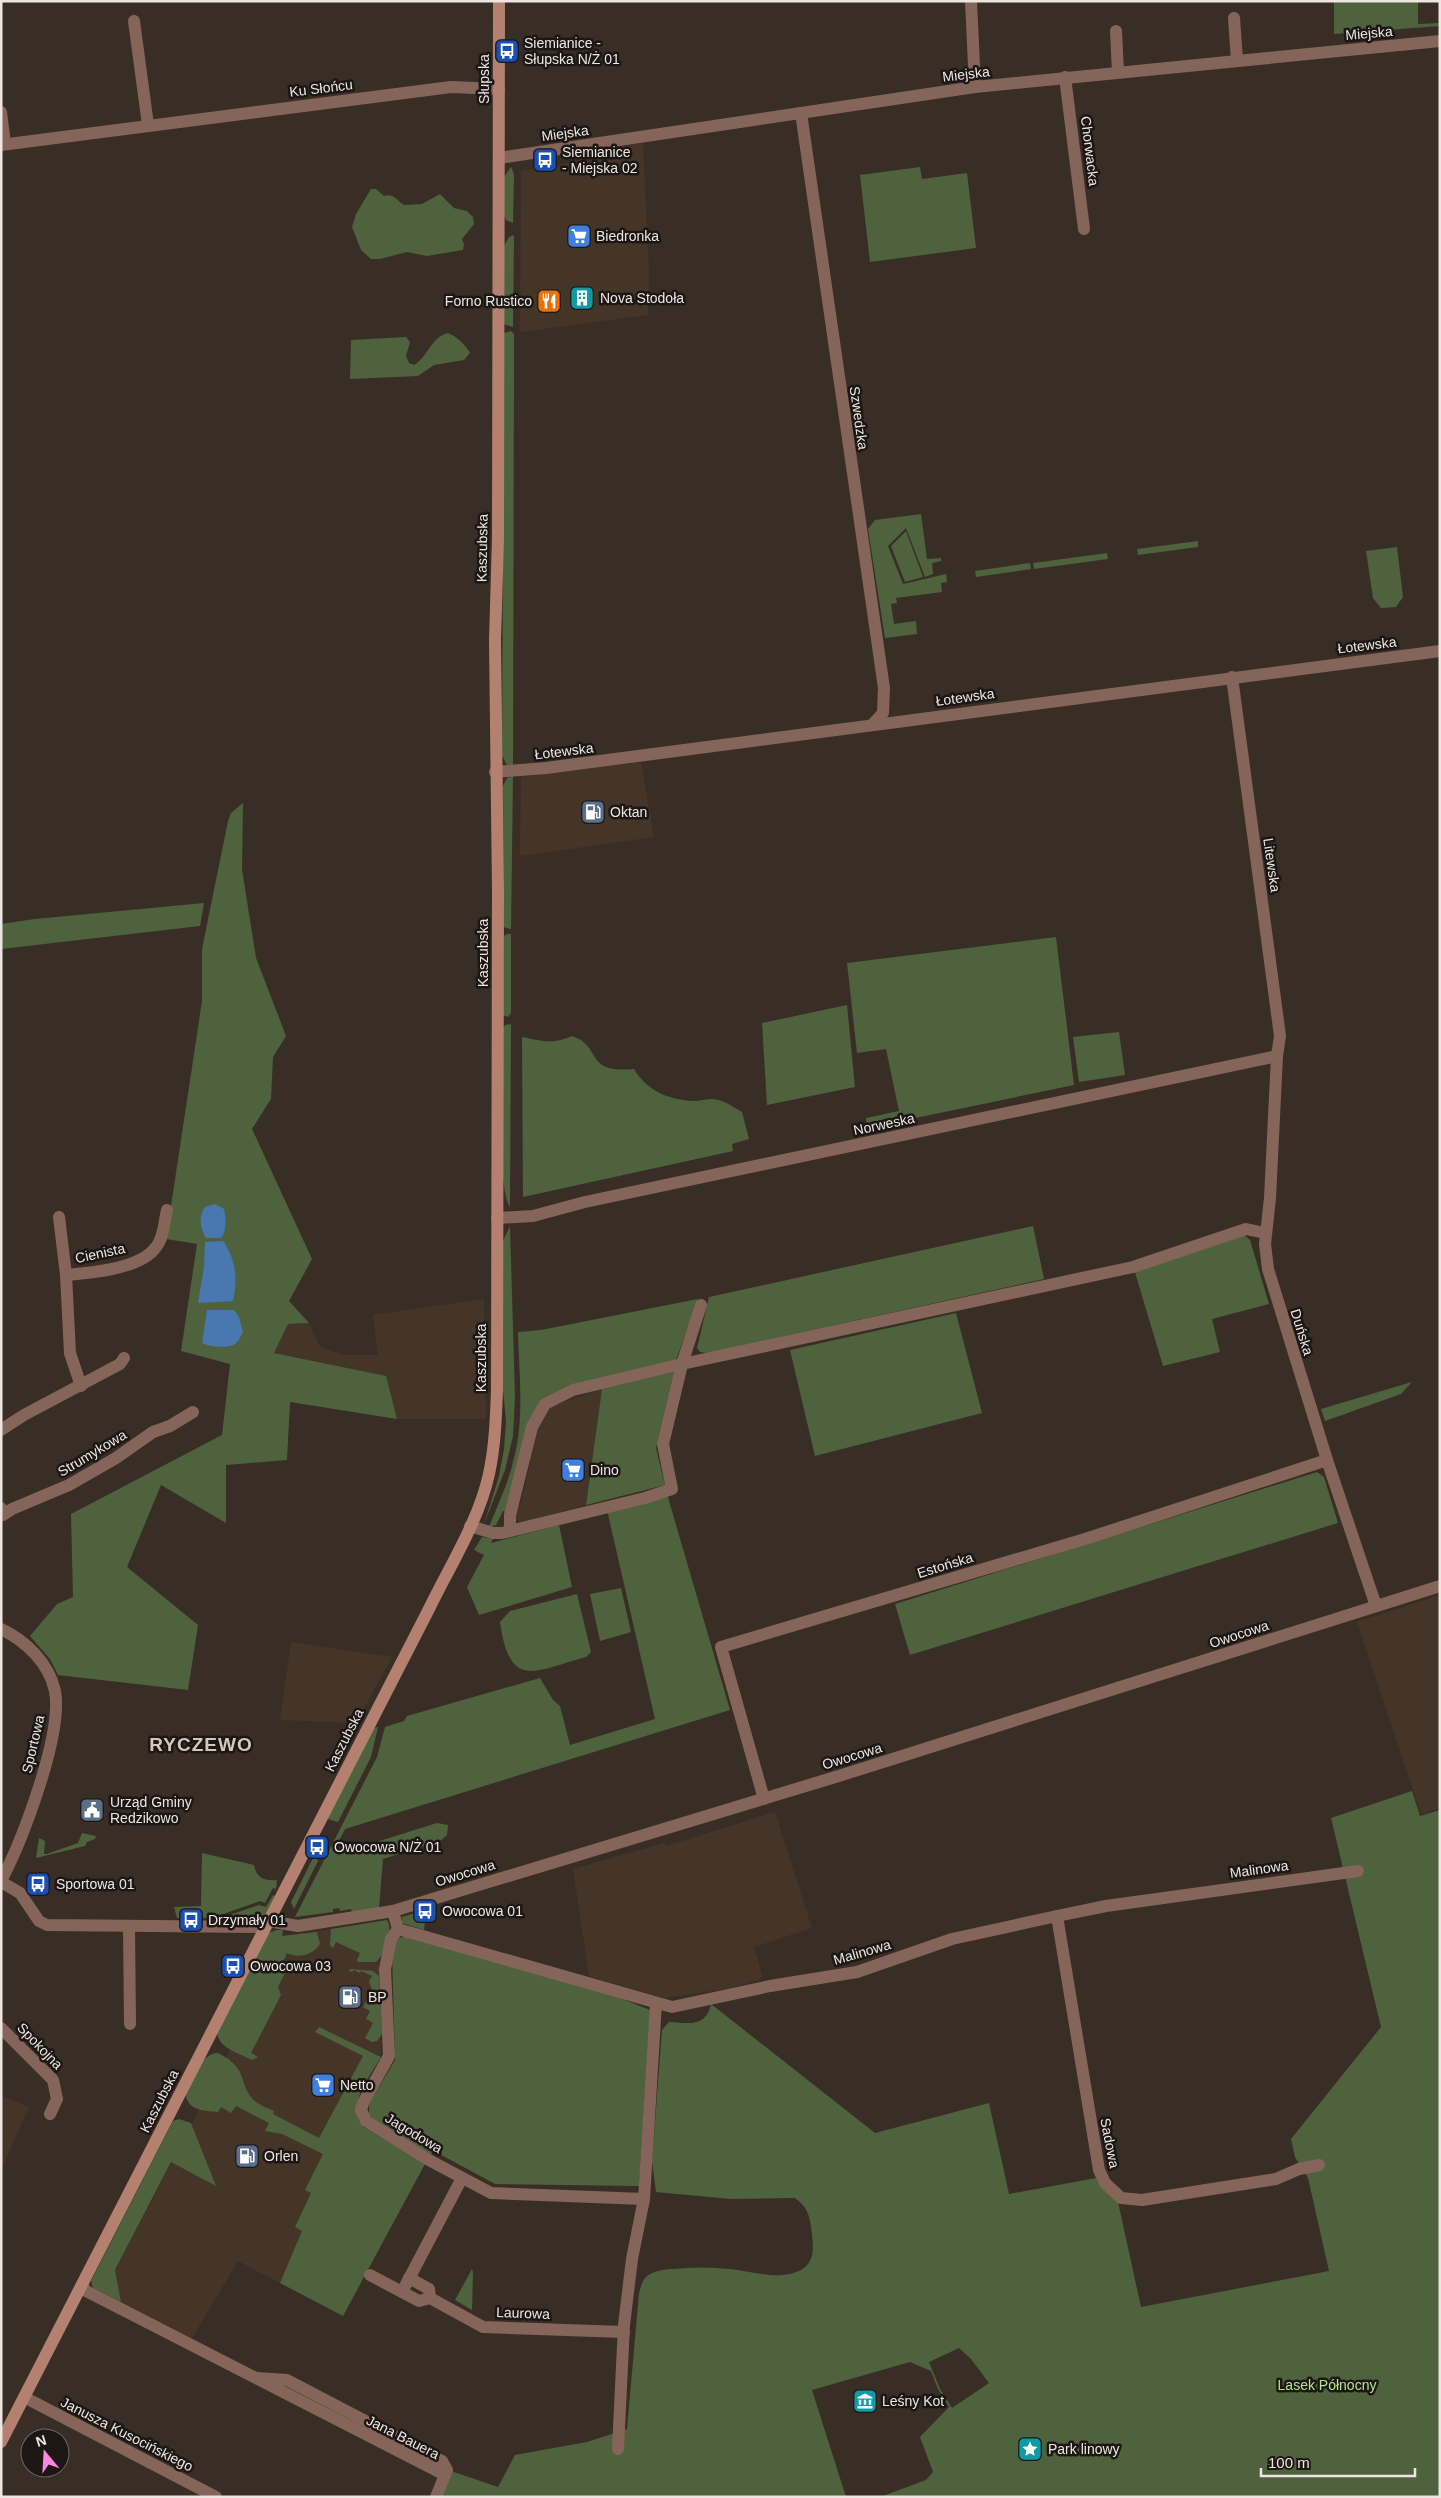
<svg xmlns="http://www.w3.org/2000/svg" width="1441" height="2498" font-family="Helvetica,sans-serif">
  <style>
    .built { fill: #453529 }
    .green { fill: #4e623d; fill-rule: evenodd }
    .water { fill: #4878af }
    .lines { fill: none; stroke-linecap: round; stroke-linejoin: round }
    .minor { stroke: #85655a; stroke-width: 12 }
    .secondary { stroke: #b48170; stroke-width: 12 }
    .labels { text-anchor: middle; dominant-baseline: central; stroke-width: 5; stroke-linejoin: round; paint-order: stroke }
    .street-label { font-size: 14px; fill: #ede6e1; stroke: #1c1714 }
    .poi-label { font-size: 14px; fill: #ede6e1; stroke: #1c1714; text-anchor: start }
    .park-label { font-size: 14px; fill: #b3e488; stroke: #1c1714 }
    .district-label { font-size: 19px; font-weight: bold; letter-spacing: 1px; fill: #d4c7bc; stroke: #1c1714 }
  </style>
  <rect width="100%" height="100%" fill="#392e26"/>
  <g class="built">
    <polygon points="643,143 649,272 648,315 520,332 521,171 565,164 617,147"/>
    <polygon points="641,762 654,837 520,856 521,777"/>
    <polygon points="484,1299 486,1419 397,1419 385,1376 274,1353 288,1324 309,1323 318,1343 325,1349 343,1355 378,1355 373,1315"/>
    <polygon points="602,1389 586,1505 520,1523 514,1516 521,1502 529,1469 536,1419 544,1409"/>
    <polygon points="1440,1595 1440,1808 1421,1814 1357,1622"/>
    <polygon points="291,1642 392,1657 356,1723 280,1720"/>
    <polygon points="775,1812 812,1928 754,1947 762,1975 760,1979 732,1988 664,1998 589,1976 573,1869 664,1843 666,1846"/>
    <polygon points="378,1922 381,2057 373,2053 328,2151 303,2231 280,2283 238,2261 192,2338 121,2302 115,2271 290,1935"/>
    <polygon points="1,2096 29,2107 1,2170"/>
  </g>
  <g class="green">
    <polygon points="1334,1 1418,1 1418,24 1440,23 1440,26 1334,34"/>
    <polygon points="511,167 514,174 513,223 506,220 504,215 504,177"/>
    <polygon points="920,167 922,179 967,173 976,248 870,262 860,175"/>
    <path d="M 371,189 L 376,189 L 384,196 C 394,193 397,201 404,205 L 422,204 L 440,194 L 454,208 L 467,211 L 473,217 L 474,224 L 462,239 L 464,244 L 463,250 L 427,256 L 407,252 L 380,259 L 371,259 L 361,250 L 352,227 L 356,214 Z"/>
    <polygon points="514,235 513,327 503,324 504,246 509,237"/>
    <polygon points="511,331 514,334 513,768 506,764 502,755 504,333"/>
    <path d="M 448,333 C 456,336 466,345 470,353 L 464,360 L 434,365 L 418,376 L 350,379 L 351,340 L 406,337 L 410,342 L 406,356 L 409,363 L 414,365 C 429,356 430,338 448,333 Z"/>
    <polygon points="921,514 927,559 941,558 941,561 932,563 933,574 925,577 906,528 888,546 903,584 946,574 947,582 941,583 942,592 896,598 897,603 891,604 894,624 916,621 917,634 885,638 868,529 875,520"/>
    <polygon points="906,531 923,577 905,582 891,546"/>
    <polygon points="1198,541 1198,547 1138,555 1137,549"/>
    <polygon points="1397,547 1403,597 1396,607 1381,608 1373,598 1366,551"/>
    <polygon points="1107,553 1108,559 1034,569 1033,563"/>
    <polygon points="1030,563 1031,569 976,577 975,571"/>
    <polygon points="513,776 511,929 506,928 504,927 503,786 507,778"/>
    <polygon points="243,803 242,869 256,958 286,1036 273,1057 271,1099 252,1129 312,1259 289,1301 309,1323 288,1324 274,1353 386,1376 397,1419 290,1402 287,1460 226,1465 226,1523 161,1485 127,1567 198,1625 188,1690 58,1675 50,1659 30,1636 57,1604 73,1597 71,1514 222,1435 230,1364 181,1351 197,1244 166,1239 202,1001 202,949 228,821 231,813"/>
    <polygon points="204,903 200,926 1,949 1,924 35,919"/>
    <polygon points="507,934 511,934 511,1013 508,1017 502,1015 504,936"/>
    <polygon points="1056,937 1074,1085 867,1128 866,1118 899,1111 886,1049 857,1053 847,963"/>
    <polygon points="847,1005 855,1087 767,1105 762,1023"/>
    <path d="M 511,1024 L 510,1207 C 496,1187 502,1059 503,1029 L 505,1025 Z"/>
    <polygon points="1119,1032 1125,1075 1079,1082 1073,1037"/>
    <path d="M 572,1036 C 603,1046 583,1074 634,1069 C 647,1091 669,1100 694,1101 C 700,1101 707,1099 713,1099 C 724,1100 733,1107 742,1112 L 749,1139 L 732,1144 L 733,1151 L 523,1197 L 522,1037 C 544,1041 550,1045 572,1036 Z"/>
    <polygon points="510,1226 515,1397 513,1436 505,1470 484,1524 499,1476 504,1449 506,1421 502,1379 502,1243"/>
    <polygon points="1033,1226 1044,1279 707,1353 700,1352 697,1348 709,1297"/>
    <polygon points="1244,1235 1250,1240 1269,1304 1212,1319 1220,1352 1163,1366 1134,1269"/>
    <path d="M 698,1299 L 676,1360 L 543,1400 L 506,1512 L 503,1511 L 496,1525 L 489,1527 C 497,1506 508,1484 513,1462 C 525,1420 519,1375 518,1332 L 541,1330 Z"/>
    <polygon points="956,1313 982,1413 815,1456 790,1350"/>
    <polygon points="674,1372 656,1448 665,1485 586,1505 602,1389"/>
    <polygon points="1412,1382 1401,1394 1325,1421 1321,1409"/>
    <polygon points="1317,1472 1324,1477 1338,1523 910,1655 895,1604"/>
    <polygon points="667,1494 730,1710 345,1829 335,1849 341,1853 437,1823 448,1825 447,1835 440,1841 383,1859 379,1908 352,1912 351,1909 340,1911 339,1908 333,1909 333,1912 295,1917 377,1757 385,1727 404,1721 407,1716 540,1678 553,1700 560,1706 570,1745 655,1719 607,1510"/>
    <polygon points="559,1525 572,1587 479,1615 467,1587 484,1555 474,1550 482,1537 493,1539 491,1543"/>
    <polygon points="621,1588 631,1632 600,1641 590,1594"/>
    <path d="M 577,1594 L 591,1652 L 586,1657 C 534,1671 510,1691 500,1622 L 510,1611 Z"/>
    <polygon points="378,1727 371,1757 338,1822 327,1819 374,1728"/>
    <path d="M 1412,1791 L 1420,1816 L 1440,1810 L 1440,2497 L 880,2497 L 926,2480 L 933,2472 L 920,2437 L 949,2407 L 938,2389 L 931,2371 L 910,2362 L 812,2390 L 846,2497 L 440,2497 L 451,2471 L 498,2487 L 515,2455 L 587,2442 L 627,2429 L 639,2293 C 641,2287 642,2280 647,2276 C 654,2271 665,2269 673,2269 C 692,2267 711,2267 730,2269 C 753,2271 785,2283 805,2267 C 815,2259 813,2245 812,2234 C 810,2218 809,2208 795,2198 L 731,2199 L 656,2192 L 652,2161 L 662,2030 L 669,2022 C 688,2023 706,2028 711,2004 L 875,2133 L 989,2103 L 1009,2194 L 1096,2178 L 1118,2202 L 1141,2307 L 1329,2271 L 1308,2178 L 1295,2157 L 1291,2139 L 1381,2027 L 1331,1818 ZM 959,2348 L 971,2359 L 989,2383 L 952,2408 L 940,2389 L 929,2362 Z"/>
    <polygon points="82,1833 96,1836 95,1839 87,1842 85,1846 36,1858 39,1838 45,1841 44,1854 47,1854 78,1843"/>
    <path d="M 202,1853 L 254,1865 C 256,1878 265,1881 277,1880 L 276,1889 L 273,1888 L 265,1903 L 260,1901 L 212,1918 L 177,1918 L 174,1907 L 201,1906 Z"/>
    <polygon points="316,1857 318,1861 294,1909 291,1902 313,1858"/>
    <polygon points="273,1895 275,1896 265,1916 252,1922 212,1921 259,1905 266,1907"/>
    <polygon points="422,1911 426,1912 424,1930 402,1923 402,1917"/>
    <path d="M 387,1920 C 394,1930 385,1955 376,1962 L 358,1962 L 357,1960 L 360,1953 L 336,1942 L 333,1948 L 330,1945 L 331,1929 Z"/>
    <path d="M 277,1930 L 283,1930 L 282,1936 L 317,1932 L 320,1944 C 313,1955 298,1959 287,1953 L 282,1964 L 288,1967 L 278,1987 L 281,1995 L 251,2053 L 258,2057 L 252,2060 C 239,2053 217,2048 217,2031 L 268,1933 Z"/>
    <polygon points="404,1936 620,1998 650,2010 639,2186 495,2184 434,2151 430,2155 373,2120 369,2115 369,2104 395,2060 392,1952 396,1940"/>
    <polygon points="351,1969 373,1971 379,1976 382,2034 377,2041 372,2042 365,2038 373,2023 366,2019 370,2011 363,2007 372,1991 369,1981 372,1976 361,1971 360,1973 354,1970 352,1972 348,1970"/>
    <path d="M 319,2027 L 381,2057 C 369,2078 345,2106 364,2127 L 425,2164 L 343,2316 L 280,2283 L 302,2231 L 295,2227 L 311,2193 L 305,2190 L 323,2154 L 282,2134 L 265,2131 L 269,2123 L 236,2106 L 231,2113 L 221,2107 L 218,2112 C 206,2111 189,2111 186,2096 C 189,2082 201,2053 218,2053 C 251,2069 237,2087 256,2102 C 261,2106 268,2108 274,2111 L 273,2114 L 319,2138 L 363,2056 L 315,2032 Z"/>
    <polygon points="179,2119 191,2123 216,2186 171,2162 115,2270 121,2302 93,2288 91,2281 173,2121"/>
    <polygon points="472,2269 473,2272 472,2310 455,2300"/>
  </g>
  <g class="water">
    <path d="M 215,1204 L 224,1209 C 226,1218 227,1231 221,1238 L 206,1238 C 200,1228 198,1217 205,1207 Z"/>
    <path d="M 223,1241 C 236,1260 238,1278 233,1301 L 198,1303 L 204,1267 L 205,1242 Z"/>
    <path d="M 207,1310 L 234,1310 L 239,1317 L 243,1332 C 241,1335 239,1341 236,1343 C 229,1349 210,1347 202,1343 Z"/>
  </g>
  <g class="lines">
    <g class="minor">
      <polyline points="971,1 975,87"/>
      <polyline points="1234,18 1237,60"/>
      <polyline points="134,21 148,125"/>
      <polyline points="1116,31 1118,72"/>
      <polyline points="1065,77 1084,229"/>
      <polyline points="1,112 5,144"/>
      <polyline points="801,113 884,688 883,713 873,724"/>
      <polyline points="1,145 451,87 499,89"/>
      <polyline points="499,158 975,87 1440,41"/>
      <polyline points="1232,677 1280,1036 1277,1056 1270,1198 1265,1244 1268,1269 1327,1460 1376,1606"/>
      <polyline points="495,772 546,768 1440,651"/>
      <polyline points="59,1217 66,1275 70,1353 81,1386"/>
      <polyline points="497,1218 533,1216 585,1202 1277,1056"/>
      <path d="M 66,1275 C 90,1273 141,1269 156,1247 C 164,1238 164,1222 167,1210"/>
      <polyline points="1,1430 24,1415 120,1364 124,1358"/>
      <polyline points="1,1508 3,1515 12,1509 69,1485 116,1458 153,1432 170,1426 193,1412"/>
      <polyline points="470,1526 493,1533 502,1533 645,1498 672,1489 663,1444 682,1364 701,1305"/>
      <polyline points="510,1531 510,1515 532,1427 545,1404 573,1390 682,1364 1133,1267 1246,1229 1265,1233"/>
      <path d="M 1,1629 C 26,1641 49,1663 55,1691 C 63,1735 22,1841 1,1881"/>
      <polyline points="764,1799 721,1647 1085,1539 1327,1460"/>
      <polyline points="1,1882 20,1893 39,1921 47,1925 265,1927"/>
      <polyline points="393,1911 398,1929 672,2007 770,1986 857,1972 952,1939 1057,1916 1106,1906 1358,1871"/>
      <polyline points="1057,1916 1099,2170 1105,2183 1121,2198 1142,2200 1276,2179 1299,2169 1319,2165"/>
      <polyline points="268,1921 298,1926 393,1911 842,1775 1440,1586"/>
      <polyline points="129,1926 130,2024"/>
      <polyline points="398,1929 391,1939 385,1969 389,2056 363,2103 361,2110 366,2121 427,2159 491,2193 644,2199"/>
      <polyline points="1,2028 53,2080 57,2099 50,2114"/>
      <polyline points="370,2275 419,2301 430,2298 483,2327 624,2332"/>
      <polyline points="409,2278 429,2289 430,2298"/>
      <polyline points="82,2285 86,2291 445,2475"/>
      <polyline points="402,2292 462,2178"/>
      <polyline points="257,2378 287,2380 442,2461 447,2470 436,2497"/>
      <polyline points="24,2397 216,2497"/>
      <polyline points="618,2449 624,2325 632,2259 644,2199 656,2003"/>
    </g>
    <path class="secondary" d="M 1,2442 L 430,1607 C 451,1564 479,1520 489,1474 C 495,1446 496,1418 497,1390 L 498,891 L 495,640 L 498,538 L 499,1"/>
  </g>
  <defs>
    <g id="bus-square" transform="scale(1.25)"><rect x="-9" y="-9" width="18" height="18" rx="4" fill="#1a4fb4" stroke="#1c1714"/><path d="M-5-6H5V4H4V6H2V4H-2V6H-4V4H-5ZM-3.5-4V0h7V-4ZM-3.5 1.2v1.5H-2V1.2ZM2 1.2v1.5H3.5V1.2Z" fill="#fff"/></g>
    <g id="supermarket-square" transform="scale(1.25)"><rect x="-9" y="-9" width="18" height="18" rx="4" fill="#3f7fe0" stroke="#1c1714"/><path d="M-6-5.5h2.5l.6 2H6L4.5 2H-2.5L-4.4-4H-6ZM-1.5 3.2a1.3 1.3 0 1 0 .1 0ZM3 3.2a1.3 1.3 0 1 0 .1 0Z" fill="#fff"/></g>
    <g id="building-square" transform="scale(1.25)"><rect x="-9" y="-9" width="18" height="18" rx="4" fill="#0f9aa8" stroke="#1c1714"/><path d="M-4-6H4V6H1V3H-1V6H-4ZM-2.5-4.3h1.7v1.8h-1.7ZM.8-4.3h1.7v1.8H.8ZM-2.5-1h1.7V.8h-1.7ZM.8-1h1.7V.8H.8Z" fill="#fff"/></g>
    <g id="restaurant-square" transform="scale(1.25)"><rect x="-9" y="-9" width="18" height="18" rx="4" fill="#e8710a" stroke="#1c1714"/><path d="M-5-6h1v4h1v-4h1v4h1v-4h1v5L-1.5 .5V6h-2V.5L-5-1ZM5-6V6H3V1.5H1.5Q1.5-4 5-6Z" fill="#fff"/></g>
    <g id="fuel-square" transform="scale(1.25)"><rect x="-9" y="-9" width="18" height="18" rx="4" fill="#5c6f8a" stroke="#1c1714"/><path d="M-5.5-6h7V0h2V4h1.3V-2.5L3-4.5l.8-.8L6-3V5H2.5V1h-1V6h-7ZM-4.2-4.7v3.2H.2V-4.7Z" fill="#fff"/></g>
    <g id="civic-square" transform="scale(1.25)"><rect x="-9" y="-9" width="18" height="18" rx="4" fill="#5c6f8a" stroke="#1c1714"/><path d="M-.6-6.5H3V-4.5H.6V-3L4-1V1h2V6H-6V1h2V-1L-.6-3ZM-1.2 2.5V6h2.4V2.5Z" fill="#fff"/></g>
    <g id="museum-square" transform="scale(1.25)"><rect x="-9" y="-9" width="18" height="18" rx="4" fill="#0f9aa8" stroke="#1c1714"/><path d="M0-6L6-3V-2H-6V-3ZM-5-1h2V3h-2ZM-1-1h2V3h-2ZM3-1h2V3H3ZM-6 4H6V6H-6Z" fill="#fff"/></g>
    <g id="sight-square" transform="scale(1.25)"><rect x="-9" y="-9" width="18" height="18" rx="4" fill="#0f9aa8" stroke="#1c1714"/><path d="M0-6L1.8-2.2L6-1.7L2.9 1.2L3.7 5.4L0 3.3L-3.7 5.4L-2.9 1.2L-6-1.7L-1.8-2.2Z" fill="#fff"/></g>
  </defs>
  <g fill-rule="evenodd">
    <use href="#bus-square" x="507" y="51"/>
    <use href="#bus-square" x="545" y="160"/>
    <use href="#supermarket-square" x="579" y="236"/>
    <use href="#building-square" x="582" y="298"/>
    <use href="#restaurant-square" x="549" y="301"/>
    <use href="#fuel-square" x="593" y="812"/>
    <use href="#supermarket-square" x="573" y="1470"/>
    <use href="#civic-square" x="92" y="1810"/>
    <use href="#bus-square" x="317" y="1847"/>
    <use href="#bus-square" x="38" y="1884"/>
    <use href="#bus-square" x="425" y="1911"/>
    <use href="#bus-square" x="191" y="1920"/>
    <use href="#bus-square" x="233" y="1966"/>
    <use href="#fuel-square" x="350" y="1997"/>
    <use href="#supermarket-square" x="323" y="2085"/>
    <use href="#fuel-square" x="247" y="2156"/>
    <use href="#museum-square" x="865" y="2401"/>
    <use href="#sight-square" x="1030" y="2449"/>
  </g>
  <g class="labels">
    <g class="street-label">
      <text transform="translate(1369 33) rotate(-5)">Miejska</text>
      <text transform="translate(966 74) rotate(-7)">Miejska</text>
      <text transform="translate(484 79) rotate(-90)">Słupska</text>
      <text transform="translate(321 88) rotate(-7)">Ku Słońcu</text>
      <text transform="translate(565 133) rotate(-8)">Miejska</text>
      <text transform="translate(1090 151) rotate(83)">Chorwacka</text>
      <text transform="translate(859 418) rotate(82)">Szwedzka</text>
      <text transform="translate(482 548) rotate(-89)">Kaszubska</text>
      <text transform="translate(1367 645) rotate(-7)">Łotewska</text>
      <text transform="translate(965 697) rotate(-8)">Łotewska</text>
      <text transform="translate(564 751) rotate(-7)">Łotewska</text>
      <text transform="translate(1272 865) rotate(82)">Litewska</text>
      <text transform="translate(483 953) rotate(-90)">Kaszubska</text>
      <text transform="translate(884 1124) rotate(-12)">Norweska</text>
      <text transform="translate(100 1253) rotate(-12)">Cienista</text>
      <text transform="translate(1302 1332) rotate(73)">Duńska</text>
      <text transform="translate(481 1358) rotate(-90)">Kaszubska</text>
      <text transform="translate(92 1453) rotate(-31)">Strumykowa</text>
      <text transform="translate(945 1565) rotate(-17)">Estońska</text>
      <text transform="translate(1239 1634) rotate(-18)">Owocowa</text>
      <text transform="translate(344 1740) rotate(-63)">Kaszubska</text>
      <text transform="translate(33 1744) rotate(-77)">Sportowa</text>
      <text transform="translate(852 1756) rotate(-17)">Owocowa</text>
      <text transform="translate(1259 1869) rotate(-8)">Malinowa</text>
      <text transform="translate(465 1873) rotate(-17)">Owocowa</text>
      <text transform="translate(862 1952) rotate(-16)">Malinowa</text>
      <text transform="translate(40 2046) rotate(46)">Spokojna</text>
      <text transform="translate(159 2101) rotate(-63)">Kaszubska</text>
      <text transform="translate(414 2133) rotate(31)">Jagodowa</text>
      <text transform="translate(1110 2143) rotate(79)">Sadowa</text>
      <text transform="translate(523 2313) rotate(2)">Laurowa</text>
      <text transform="translate(127 2434) rotate(27)">Janusza Kusocińskiego</text>
      <text transform="translate(403 2437) rotate(27)">Jana Bauera</text>
    </g>
    <g class="poi-label">
      <text x="524" y="43">Siemianice -<tspan x="524" dy="16">Słupska N/Ż 01</tspan></text>
      <text x="562" y="152">Siemianice<tspan x="562" dy="16">- Miejska 02</tspan></text>
      <text x="596" y="236">Biedronka</text>
      <text x="600" y="298">Nova Stodoła</text>
      <text x="532" y="301" text-anchor="end">Forno Rustico</text>
      <text x="610" y="812">Oktan</text>
      <text x="590" y="1470">Dino</text>
      <text x="110" y="1802">Urząd Gminy<tspan x="110" dy="16">Redzikowo</tspan></text>
      <text x="334" y="1847">Owocowa N/Ż 01</text>
      <text x="56" y="1884">Sportowa 01</text>
      <text x="442" y="1911">Owocowa 01</text>
      <text x="208" y="1920">Drzymały 01</text>
      <text x="250" y="1966">Owocowa 03</text>
      <text x="368" y="1997">BP</text>
      <text x="340" y="2085">Netto</text>
      <text x="264" y="2156">Orlen</text>
      <text x="882" y="2401">Leśny Kot</text>
      <text x="1048" y="2449">Park linowy</text>
    </g>
    <g class="park-label">
      <text x="1327" y="2385">Lasek Północny</text>
    </g>
    <g class="district-label">
      <text x="201" y="1744">RYCZEWO</text>
    </g>
  </g>
  <rect width="1441" height="2498" fill="none" stroke="#ede6e1" stroke-width="5"/>
  <g transform="translate(45 2453) rotate(342)"><circle r="24" fill="#1c1714" stroke="#706a66"/>
  <path d="M0-4L9 19L0 12L-9 19Z" fill="#ff85df"/>
  <text y="-8" font-size="14" font-weight="bold" text-anchor="middle" fill="#ede6e1">N</text>
  </g>
  <path d="M1261 2468v8h154v-8" fill="none" stroke="#ede6e1" stroke-width="2.5"/>
  <text x="1268" y="2468" font-size="15" fill="#ede6e1" stroke="#1c1714" stroke-width="4" paint-order="stroke">100 m</text>
</svg>
